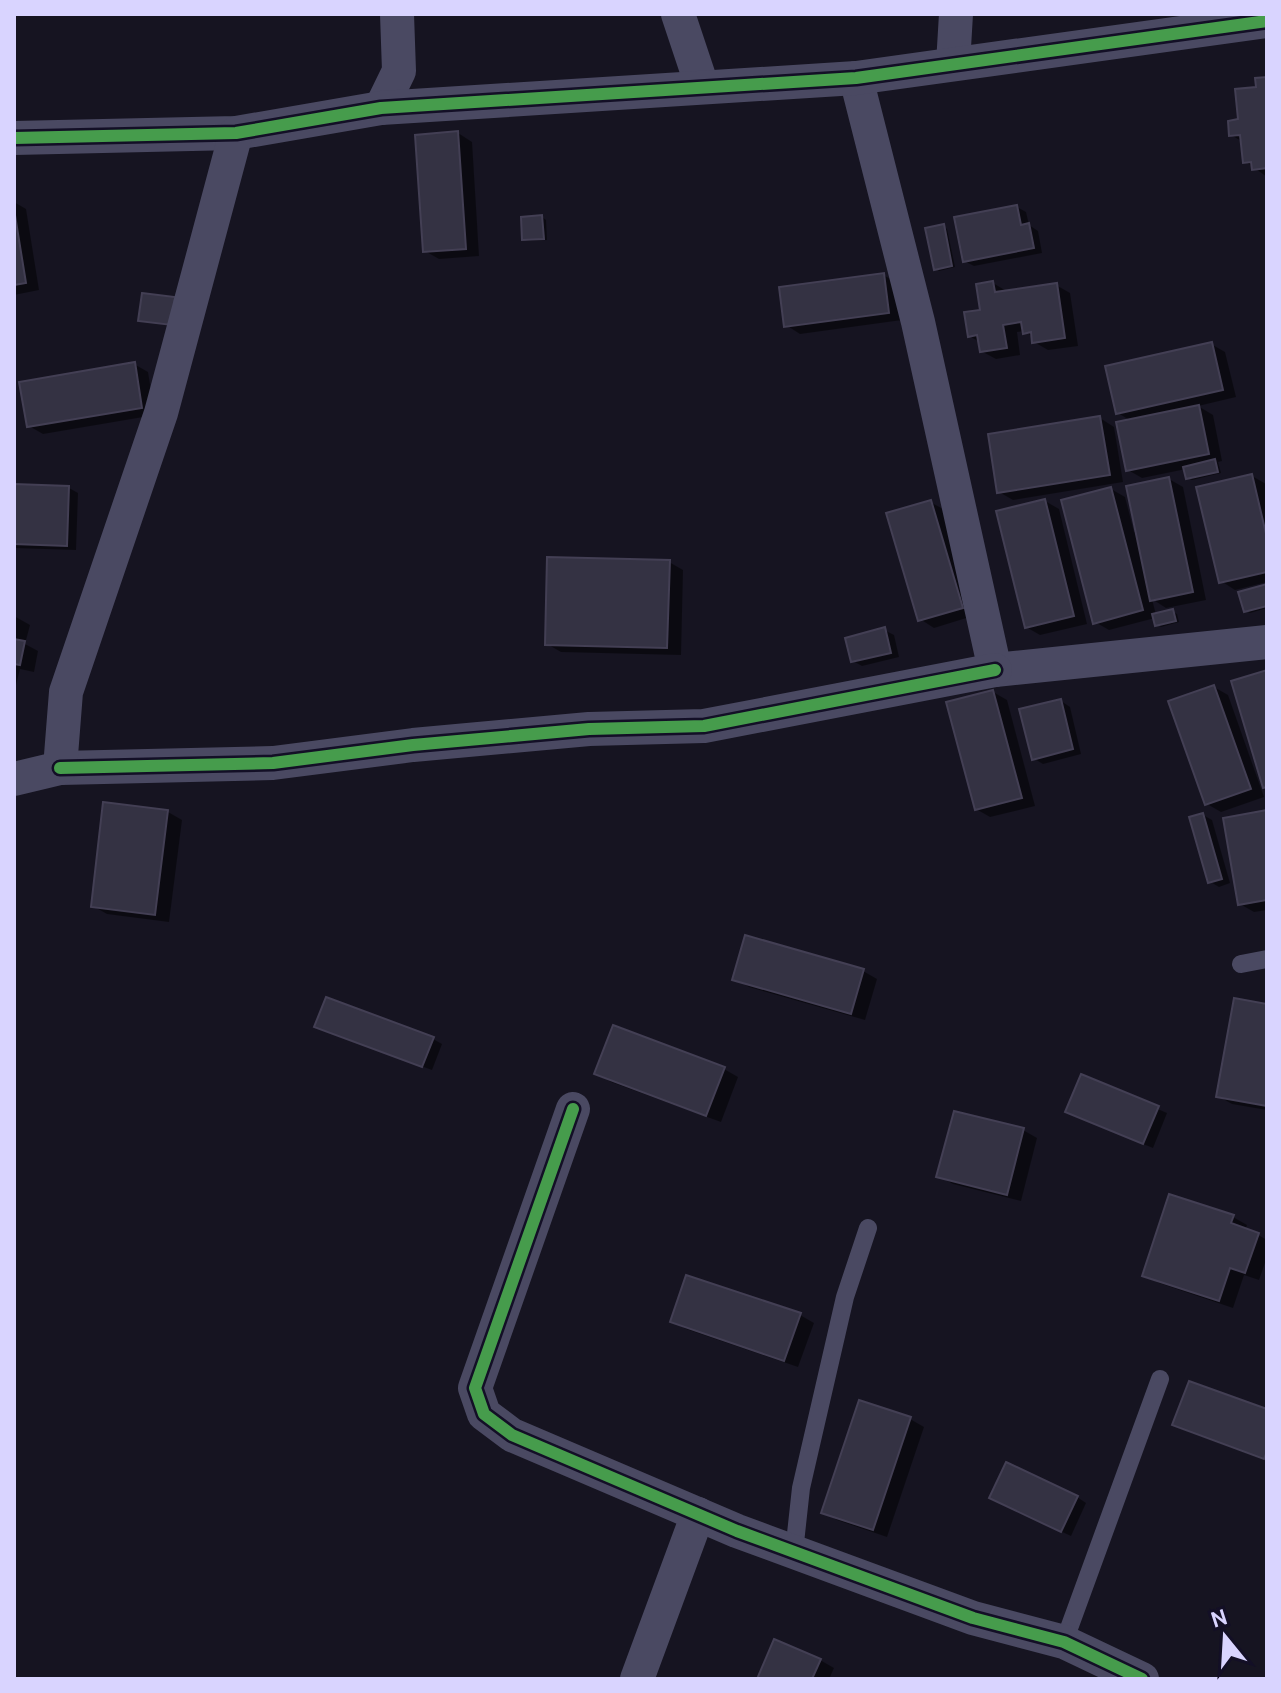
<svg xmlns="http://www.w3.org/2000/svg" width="1281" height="1693" font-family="Cabin,sans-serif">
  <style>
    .shadow { fill: #0007 }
    .building { fill: #343243; stroke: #433f54; stroke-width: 2 }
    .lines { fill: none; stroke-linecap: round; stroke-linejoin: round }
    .lane { stroke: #4a4962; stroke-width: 18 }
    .street { stroke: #4a4962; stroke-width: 34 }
    .cycleway-casing { stroke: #130f26; stroke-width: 17 }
    .cycleway { stroke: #469c4c; stroke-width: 12 }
  </style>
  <rect width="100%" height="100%" fill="#161421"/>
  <g class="shadow">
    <polygon points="1267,79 1267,177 1245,161 1243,142 1231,135"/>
    <polygon points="458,133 472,142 479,256 439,259 425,251"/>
    <polygon points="14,202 26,209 39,290 14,295"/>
    <polygon points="1017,207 1026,212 1029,225 1038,231 1042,253 974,266 964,261"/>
    <polygon points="542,217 546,220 547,240 528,241 524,239"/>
    <polygon points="943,226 947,229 955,267 939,271 936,268"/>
    <polygon points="883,275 898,283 902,320 800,334 786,325"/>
    <polygon points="993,283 1008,292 1056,285 1070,293 1078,346 1048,350 1034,342 1034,338 1025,331 1017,332 1020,355 996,359 981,351 980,342 969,336"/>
    <polygon points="1211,344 1225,352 1236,397 1198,406 1213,415 1222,461 1218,462 1221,473 1192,480 1188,478 1186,469 1142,478 1128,470 1131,421 1118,413"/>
    <polygon points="134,364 148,372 155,415 43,434 29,426"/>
    <polygon points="1100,418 1114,427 1123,482 1013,500 999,492"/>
    <polygon points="1252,476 1266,484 1267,489 1267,582 1235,590 1221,581"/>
    <polygon points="1169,479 1183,487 1206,600 1166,608 1152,599 1156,615 1173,612 1177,614 1179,622 1161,627 1157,624 1155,618 1109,630 1095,622 1111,489 1125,497 1134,532 1137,531"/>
    <polygon points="14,486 69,488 78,493 76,550 14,548"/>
    <polygon points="1045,501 1059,509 1087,624 1040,635 1026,627"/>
    <polygon points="930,502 945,510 976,615 934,628 920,619"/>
    <polygon points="669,562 683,570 681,655 561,652 547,644"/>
    <polygon points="1267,587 1267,608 1250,613 1246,611"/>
    <polygon points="14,616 30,625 25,644 38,651 34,672 20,669 14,693"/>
    <polygon points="884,630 894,635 899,657 862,666 853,661"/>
    <polygon points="1214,687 1228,695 1264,797 1221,812 1207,804"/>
    <polygon points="993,692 1007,700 1035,806 990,817 976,809"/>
    <polygon points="1061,701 1070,707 1081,754 1043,764 1033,758"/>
    <polygon points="168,812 182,820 169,922 107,914 93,906"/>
    <polygon points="1267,812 1267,910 1254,912 1240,904"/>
    <polygon points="1203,815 1212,820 1230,883 1219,887 1209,881"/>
    <polygon points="863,971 877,979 865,1020 749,987 735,979"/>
    <polygon points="1267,1006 1267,1110 1232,1104 1218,1096"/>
    <polygon points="326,1031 433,1039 442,1044 432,1070"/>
    <polygon points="724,1069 738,1077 721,1122 611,1082 597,1074"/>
    <polygon points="1082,1077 1167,1113 1153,1148 1077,1117"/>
    <polygon points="1023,1130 1037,1138 1021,1201 953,1184 939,1176"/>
    <polygon points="1233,1217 1247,1225 1246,1228 1267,1240 1267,1257 1259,1280 1244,1275 1233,1308 1159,1283 1145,1275"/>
    <polygon points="800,1315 814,1323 798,1367 686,1329 672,1321"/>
    <polygon points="1267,1411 1267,1461 1189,1432 1175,1424"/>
    <polygon points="910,1419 924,1427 887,1537 837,1520 824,1512"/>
    <polygon points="1077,1497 1086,1503 1071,1536 1000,1503"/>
    <polygon points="820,1660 834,1668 829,1679 759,1679"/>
  </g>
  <g class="building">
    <polygon points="1267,77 1267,168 1252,170 1251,162 1243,163 1240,135 1229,136 1228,121 1238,119 1235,89 1256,87 1255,78"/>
    <polygon points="458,131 466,249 423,252 415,135"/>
    <polygon points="1017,205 1021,225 1029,223 1034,248 963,262 954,217"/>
    <polygon points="14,209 26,283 14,285"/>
    <polygon points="542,215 544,239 522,240 521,217"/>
    <polygon points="944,224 952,266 934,270 925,228"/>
    <polygon points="884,273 889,313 784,327 779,287"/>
    <polygon points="993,281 995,292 1057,283 1065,338 1032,343 1031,332 1023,334 1021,322 1003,325 1007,348 980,352 977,335 968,337 964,312 980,310 976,284"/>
    <polygon points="142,293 175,297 172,325 138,321"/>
    <polygon points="1212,342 1223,390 1116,414 1105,366"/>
    <polygon points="135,362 142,408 27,427 19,382"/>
    <polygon points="1199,405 1209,454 1126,471 1116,422"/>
    <polygon points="1100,416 1110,475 997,493 988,434"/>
    <polygon points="1215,459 1218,472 1186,479 1183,467"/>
    <polygon points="1252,474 1267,538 1267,572 1219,583 1196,487"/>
    <polygon points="1169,477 1193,592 1150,601 1126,486"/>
    <polygon points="14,484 69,486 67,546 14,544"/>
    <polygon points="1111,487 1143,610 1093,624 1061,500"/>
    <polygon points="1045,499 1074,616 1025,628 996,511"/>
    <polygon points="931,500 963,608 918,621 886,513"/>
    <polygon points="547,557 670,560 667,648 545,645"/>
    <polygon points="1267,584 1267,606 1244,612 1238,592"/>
    <polygon points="1173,609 1176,621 1155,626 1152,614"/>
    <polygon points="885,627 891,653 851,662 845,638"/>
    <polygon points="14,639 25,641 20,665 14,664"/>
    <polygon points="1267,670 1267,787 1263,788 1231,681"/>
    <polygon points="1214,685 1251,789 1205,805 1168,701"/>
    <polygon points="993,690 1022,798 975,810 946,702"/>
    <polygon points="1061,699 1073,749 1032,760 1019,709"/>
    <polygon points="103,802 168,810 155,915 91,907"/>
    <polygon points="1267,810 1267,900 1238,905 1223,818"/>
    <polygon points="1203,813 1222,879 1208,883 1189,817"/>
    <polygon points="745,935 864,969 851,1014 732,980"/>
    <polygon points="326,997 434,1037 422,1067 314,1027"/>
    <polygon points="1234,998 1267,1004 1267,1106 1216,1097"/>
    <polygon points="613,1025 725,1067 706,1116 594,1074"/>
    <polygon points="1081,1074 1159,1106 1143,1144 1065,1112"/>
    <polygon points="954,1111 1024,1128 1007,1195 936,1177"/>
    <polygon points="1169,1194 1234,1215 1231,1223 1259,1233 1245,1273 1230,1268 1219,1301 1142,1276"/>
    <polygon points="686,1275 801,1313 784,1361 670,1322"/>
    <polygon points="1189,1381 1267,1409 1267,1451 1264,1459 1172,1425"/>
    <polygon points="859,1400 911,1417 873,1530 821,1513"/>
    <polygon points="1006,1462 1078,1496 1061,1532 989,1498"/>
    <polygon points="774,1639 821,1659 812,1679 757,1679"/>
  </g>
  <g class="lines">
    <g class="lane">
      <polyline points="1241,964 1267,959"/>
      <polyline points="794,1552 801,1488 845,1297 868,1228"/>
      <polyline points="1064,1642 1160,1379"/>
    </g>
    <g class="street">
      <polyline points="678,14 702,86"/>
      <polyline points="953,64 956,14"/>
      <polyline points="856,78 918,322 995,670 1267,642"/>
      <polyline points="381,108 399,71 397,14"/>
      <polyline points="14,138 236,133 381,108 856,78 1267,21"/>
      <polyline points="60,768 273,763 413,745 589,729 704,726 995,670"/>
      <polyline points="14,779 60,768 66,692 161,413 236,133"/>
      <polyline points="573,1109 475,1388 484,1414 512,1435 737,1531 973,1618 1064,1642 1142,1679"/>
      <polyline points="637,1679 698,1514"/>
    </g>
    <g class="cycleway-casing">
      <g id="cycleway">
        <polyline points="14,138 236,133 381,108 856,78 1267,21"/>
        <polyline points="60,768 273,763 413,745 589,729 704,726 995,670"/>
        <polyline points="573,1109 475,1388 484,1414 512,1435 737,1531 973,1618 1064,1642 1142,1679"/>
      </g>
    </g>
    <use href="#cycleway" class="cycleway"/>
  </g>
  <rect width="1281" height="1693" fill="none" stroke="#d9d4ff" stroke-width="32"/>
  <g transform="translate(1225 1637) rotate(342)" stroke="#130f26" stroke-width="6" paint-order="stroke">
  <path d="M0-6L14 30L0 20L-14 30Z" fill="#d9d4ff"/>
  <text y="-12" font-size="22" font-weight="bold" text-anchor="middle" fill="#d9d4ff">N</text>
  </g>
</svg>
